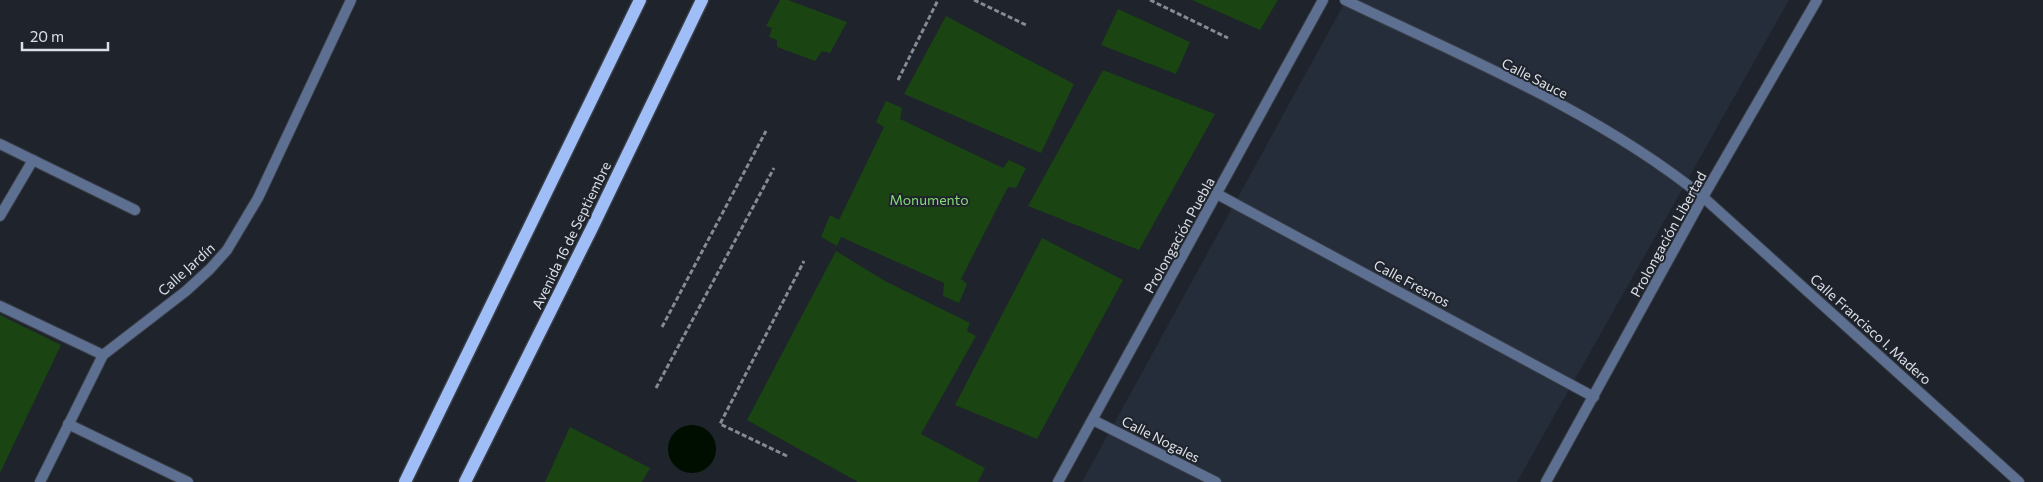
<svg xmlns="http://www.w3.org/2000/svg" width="2043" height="482" font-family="Commissioner,sans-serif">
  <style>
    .built { fill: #252d3a }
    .green { fill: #1a4412 }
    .water { fill: #000e00 }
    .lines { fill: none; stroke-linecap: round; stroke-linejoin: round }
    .service-casing { stroke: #393d46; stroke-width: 12 }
    .minor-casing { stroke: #393d46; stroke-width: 12 }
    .primary-casing { stroke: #393d46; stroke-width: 15 }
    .path { stroke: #868a92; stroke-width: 3; stroke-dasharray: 5 2.5; stroke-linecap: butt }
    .service { stroke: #5d7092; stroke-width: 10 }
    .minor { stroke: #5d7092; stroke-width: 10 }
    .primary { stroke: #9fbef7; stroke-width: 12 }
    .labels { text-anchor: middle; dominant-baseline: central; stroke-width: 4; stroke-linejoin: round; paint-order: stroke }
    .street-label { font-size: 14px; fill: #dce0e6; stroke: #1e232c }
    .park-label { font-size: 14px; fill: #87dc77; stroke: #1e232c }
  </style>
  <rect width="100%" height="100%" fill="#1e232c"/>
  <polygon class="built" points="1346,0 1789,0 1517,482 1082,482"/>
  <g class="green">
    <polygon points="780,0 788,0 847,22 830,53 822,51 815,61 777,47 777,40 769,37 772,28 766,26"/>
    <polygon points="1192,0 1278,0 1260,30"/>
    <polygon points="1118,9 1190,42 1176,74 1101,45"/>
    <polygon points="946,16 1074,84 1041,153 904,94"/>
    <polygon points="1103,70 1215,114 1139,250 1028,206"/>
    <polygon points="886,101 902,108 900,119 1003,168 1009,160 1026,168 1016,188 1008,187 961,279 967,284 959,303 943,296 944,283 841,237 837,246 821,237 830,215 839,220 884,127 876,122"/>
    <polygon points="1042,238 1123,280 1037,439 955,405"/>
    <polygon points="836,251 885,281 970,323 967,331 976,336 921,434 985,468 978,482 858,482 747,420"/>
    <polygon points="0,315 61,345 0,473"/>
    <polygon points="570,427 650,468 642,482 545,482"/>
  </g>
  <circle class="water" cx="692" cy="449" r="24"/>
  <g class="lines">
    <g class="service-casing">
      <polyline id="service" points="68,424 188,482"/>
    </g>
    <g class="minor-casing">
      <g id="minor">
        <path d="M 1345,0 C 1466,58 1598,112 1703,197 L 2019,482"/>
        <polyline points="0,144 135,210"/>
        <polyline points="1217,194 1594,397"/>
        <polyline points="0,216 33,160"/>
        <polyline points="0,306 103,355"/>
        <polyline points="1093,420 1216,482"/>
        <polyline points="40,482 103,355 186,291 210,269 227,250 258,198 351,0"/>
        <polyline points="1058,482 1323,0"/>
        <polyline points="1546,482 1703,197 1817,0"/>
      </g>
    </g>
    <g class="primary-casing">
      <g id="primary">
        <polyline points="405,482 640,0"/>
        <polyline points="465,482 592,228 702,0"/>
      </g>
    </g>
    <g class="path">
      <polyline points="974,0 1026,25"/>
      <polyline points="1150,0 1228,38"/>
      <polyline points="898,80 938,0"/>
      <polyline points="662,327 766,131"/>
      <polyline points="656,388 774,168"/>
      <polyline points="787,456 720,424 804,261"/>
    </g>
    <use href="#service" class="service"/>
    <use href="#minor" class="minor"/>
    <use href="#primary" class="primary"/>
  </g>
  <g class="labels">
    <g class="street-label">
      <text transform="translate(1535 78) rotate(27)">Calle Sauce</text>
      <text transform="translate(1668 234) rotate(-61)">Prolongación Libertad</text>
      <text transform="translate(571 235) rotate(-64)">Avenida 16 de Septiembre</text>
      <text transform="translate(1179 235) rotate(-61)">Prolongación Puebla</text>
      <text transform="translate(186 269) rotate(-42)">Calle Jardín</text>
      <text transform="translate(1412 283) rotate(28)">Calle Fresnos</text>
      <text transform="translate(1871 329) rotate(42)">Calle Francisco I. Madero</text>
      <text transform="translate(1161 439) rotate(27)">Calle Nogales</text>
    </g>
    <g class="park-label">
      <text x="929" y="199">Monumento</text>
    </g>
  </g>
  <path d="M22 42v8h86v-8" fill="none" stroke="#dce0e6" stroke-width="2.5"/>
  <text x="30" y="42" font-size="15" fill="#dce0e6" stroke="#1e232c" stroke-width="4" paint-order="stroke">20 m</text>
</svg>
